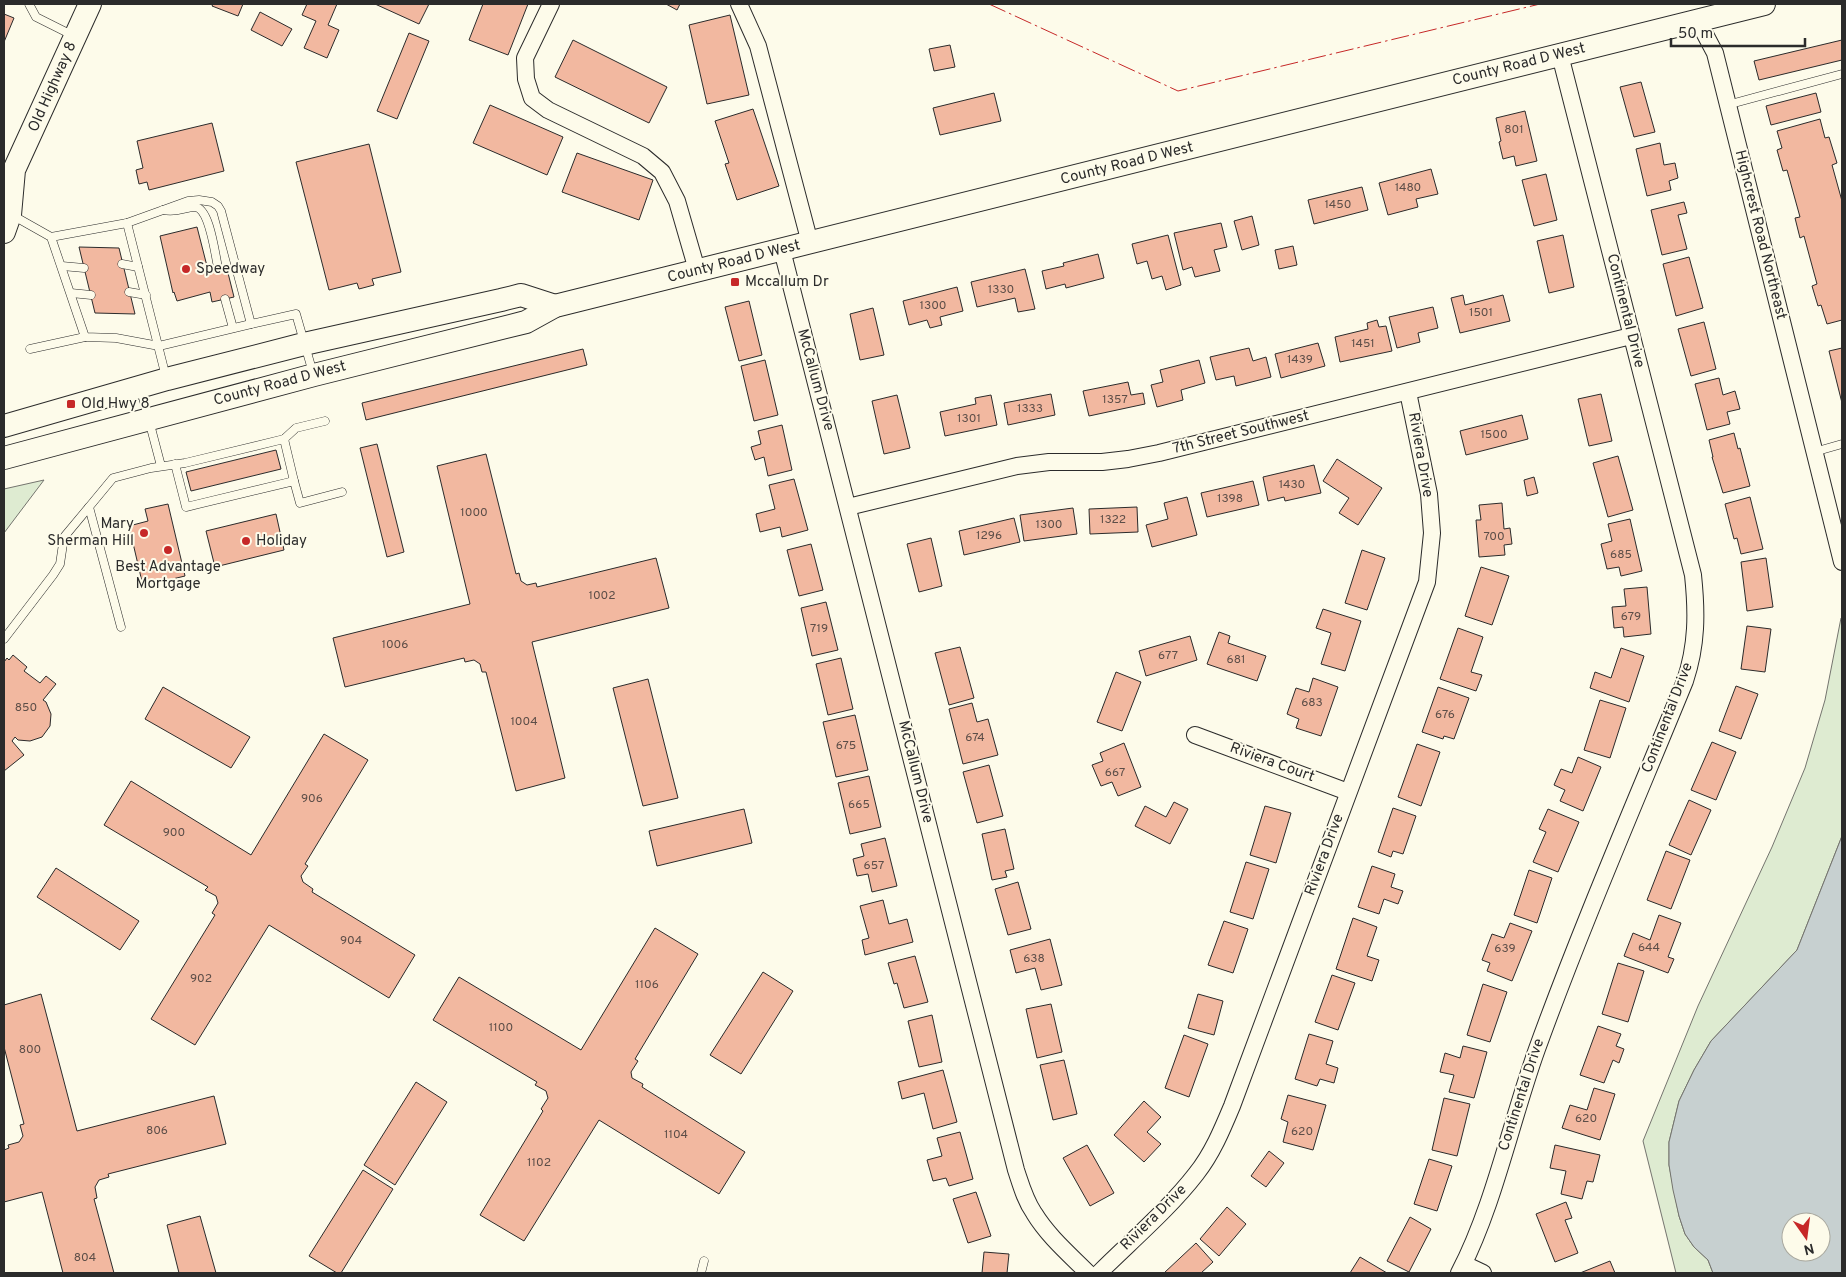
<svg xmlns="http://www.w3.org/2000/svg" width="1846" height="1277" font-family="Overpass,sans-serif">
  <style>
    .green { fill: #deebd1; stroke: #74746e }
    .water { fill: #c7d0d0; stroke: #74746e; fill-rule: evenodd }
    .building { fill: #f2b8a0; stroke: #2b2b2b }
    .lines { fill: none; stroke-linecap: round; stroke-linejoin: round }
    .lane-casing { stroke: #2b2b2b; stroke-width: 9 }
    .street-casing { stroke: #2b2b2b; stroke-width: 18 }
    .secondary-casing { stroke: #2b2b2b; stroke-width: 24 }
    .lane { stroke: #fdfbea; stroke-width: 8 }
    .street { stroke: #fdfbea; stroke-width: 16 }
    .secondary { stroke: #fdfbea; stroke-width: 22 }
    .power { stroke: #c62828; stroke-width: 1; stroke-dasharray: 18 4 2.5 4; stroke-linecap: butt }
    .poi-dot { fill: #c62828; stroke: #fdfbea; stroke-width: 2 }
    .labels { text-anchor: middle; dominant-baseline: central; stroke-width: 4; stroke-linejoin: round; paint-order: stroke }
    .number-label { font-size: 12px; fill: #5d4e48 }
    .street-label { font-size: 15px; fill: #2b2b2b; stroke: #fdfbea }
    .poi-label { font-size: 15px; fill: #2b2b2b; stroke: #fdfbea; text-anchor: start }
  </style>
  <rect width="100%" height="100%" fill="#fdfbea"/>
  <g class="green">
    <polygon points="44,480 4,533 4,489"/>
    <polygon points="1841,618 1842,618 1842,836 1797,950 1711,1041 1694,1070 1679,1101 1669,1142 1669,1165 1679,1216 1685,1234 1694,1247 1708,1260 1713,1273 1676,1273 1643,1141 1698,1006 1772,847 1805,768 1825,700"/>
  </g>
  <path class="water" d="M 1842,836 L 1842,1273 L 1713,1273 L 1708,1260 L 1694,1247 L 1685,1234 L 1679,1216 L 1673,1190 L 1669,1165 L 1669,1142 L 1679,1101 L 1694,1070 L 1711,1041 L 1797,950 ZM 1791,1222 L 1821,1222 L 1821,1252 L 1791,1252 Z"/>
  <g class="building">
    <polygon points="213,4 243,4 238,16 212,6"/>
    <polygon points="307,4 337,4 328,25 339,30 327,58 304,48 316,21 302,15"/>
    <polygon points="375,4 429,4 419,24"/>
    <polygon points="483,4 528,4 508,55 469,40"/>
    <polygon points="666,4 680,4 677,10"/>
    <polygon points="260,12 292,29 282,46 251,30"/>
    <polygon points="4,14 14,18 4,42"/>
    <polygon points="730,15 749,95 707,104 689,25"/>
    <polygon points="409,33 429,41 397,119 377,111"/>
    <polygon points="573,40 667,87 649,123 555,77"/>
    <polygon points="1842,40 1842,60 1759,80 1754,61"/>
    <polygon points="950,45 955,67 934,71 929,49"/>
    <polygon points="1641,82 1655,132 1634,137 1620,87"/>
    <polygon points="994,93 1001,121 940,135 933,108"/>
    <polygon points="1816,93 1821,112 1771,125 1766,106"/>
    <polygon points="490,105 563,137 547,175 473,143"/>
    <polygon points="753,109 779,186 737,200 725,164 729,163 715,121"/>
    <polygon points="1525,111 1537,161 1516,166 1514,156 1503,159 1499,142 1501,141 1496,118"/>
    <polygon points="1820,119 1825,138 1829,137 1837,163 1832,165 1842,201 1842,320 1827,324 1821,305 1818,306 1812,286 1817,284 1804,236 1800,238 1795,218 1800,217 1787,170 1783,171 1777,150 1782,148 1777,131"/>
    <polygon points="212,123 224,171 149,190 147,182 139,184 136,170 143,168 137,141"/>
    <polygon points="1660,143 1664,165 1675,163 1678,178 1669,181 1671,190 1647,196 1636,149"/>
    <polygon points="369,144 401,272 372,279 374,285 359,289 357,283 329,290 296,162"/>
    <polygon points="577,153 653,180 639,220 562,192"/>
    <polygon points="1431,169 1438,194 1416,199 1418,207 1388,215 1379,183"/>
    <polygon points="1546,174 1557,220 1534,226 1522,180"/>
    <polygon points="1362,187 1368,210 1314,224 1308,200"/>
    <polygon points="1684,202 1687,213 1678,215 1687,249 1662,255 1651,210"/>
    <polygon points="1252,216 1259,245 1242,250 1234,221"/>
    <polygon points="1221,223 1227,247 1214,250 1220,271 1195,277 1192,267 1183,270 1174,233"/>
    <polygon points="197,227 208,270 226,265 234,297 212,302 210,292 177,301 174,292 173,293 160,236"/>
    <polygon points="1168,235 1181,285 1166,290 1162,276 1152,279 1147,261 1137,264 1132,244"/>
    <polygon points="1563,235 1574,287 1549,293 1537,241"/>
    <polygon points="1293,246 1297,265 1279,269 1275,250"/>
    <polygon points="79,247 119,248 135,314 95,313"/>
    <polygon points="1098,254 1104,278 1066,288 1065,284 1046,289 1042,271 1064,266 1063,263"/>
    <polygon points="1689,257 1703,308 1676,316 1663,264"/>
    <polygon points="1025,269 1035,309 1018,312 1015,298 977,307 971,282"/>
    <polygon points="957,287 963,311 940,317 942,325 930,328 927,320 909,325 903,301"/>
    <polygon points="1463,295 1465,305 1503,295 1510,321 1460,333 1451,298"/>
    <polygon points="749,301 762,355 739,361 725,307"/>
    <polygon points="1433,307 1438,328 1418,333 1420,342 1397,348 1389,317"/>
    <polygon points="873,308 884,355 860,360 850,314"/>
    <polygon points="1377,320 1379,327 1386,326 1392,351 1340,362 1335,337 1368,329 1367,323"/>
    <polygon points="1704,322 1716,369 1691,376 1678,329"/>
    <polygon points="1318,343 1325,366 1281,378 1275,354"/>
    <polygon points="1249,348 1253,361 1266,357 1271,377 1236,386 1234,376 1216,380 1210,357"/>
    <polygon points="1842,348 1842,403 1829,351"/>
    <polygon points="583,349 587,365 366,420 362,403"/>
    <polygon points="765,360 778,415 754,421 741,366"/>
    <polygon points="1199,360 1205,383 1181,390 1183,400 1157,407 1151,385 1163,382 1160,370"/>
    <polygon points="1719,378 1723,395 1735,391 1740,409 1727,412 1730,424 1707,430 1695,384"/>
    <polygon points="1128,382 1131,395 1143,393 1145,404 1089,416 1083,391"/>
    <polygon points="1051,394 1055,415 1008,425 1004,403"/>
    <polygon points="1601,394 1612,441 1589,446 1578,399"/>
    <polygon points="897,395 910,448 884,454 872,401"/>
    <polygon points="991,395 997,425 945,436 940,412 976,404 975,398"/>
    <polygon points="1522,415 1528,439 1466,455 1460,431"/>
    <polygon points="782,425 792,470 768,476 764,457 755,460 751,447 761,444 758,431"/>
    <polygon points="1734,433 1738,449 1740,448 1750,486 1723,493 1712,457 1713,457 1709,440"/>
    <polygon points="377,444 404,552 387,557 360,448"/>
    <polygon points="276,450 281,469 191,491 186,472"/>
    <polygon points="486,454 516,574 519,573 521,581 527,585 536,583 537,587 656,558 669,608 532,642 565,778 516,791 486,672 482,672 480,664 474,660 465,662 464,658 345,687 333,638 470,604 437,466"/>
    <polygon points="1618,456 1633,510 1608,517 1593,463"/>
    <polygon points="1337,459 1382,488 1358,525 1339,513 1349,498 1323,481"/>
    <polygon points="1314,465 1321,493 1285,501 1284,497 1268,501 1263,477"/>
    <polygon points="1534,477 1538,493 1527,496 1524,480"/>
    <polygon points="794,479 808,530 782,537 780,527 760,532 756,514 775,509 769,485"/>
    <polygon points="1253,481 1259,505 1207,517 1201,493"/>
    <polygon points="1187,497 1197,535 1152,547 1146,525 1168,519 1164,503"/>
    <polygon points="1750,497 1763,549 1741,554 1737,538 1734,539 1725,504"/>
    <polygon points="1502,503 1504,529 1510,528 1512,544 1504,545 1505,555 1479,557 1476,520 1481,520 1479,505"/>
    <polygon points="168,504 185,576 143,586 129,526 148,521 145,509"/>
    <polygon points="1137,507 1138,532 1090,534 1089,509"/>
    <polygon points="1073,508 1077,534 1024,541 1020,515"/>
    <polygon points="276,514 284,550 215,567 206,531"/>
    <polygon points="1014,518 1020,542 964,555 959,531"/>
    <polygon points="1630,519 1642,571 1621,576 1619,567 1607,569 1601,544 1612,541 1608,524"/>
    <polygon points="931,538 942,586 919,592 907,544"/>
    <polygon points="811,544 823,590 799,596 787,550"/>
    <polygon points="1362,550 1385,558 1367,610 1345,603"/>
    <polygon points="1766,558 1773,607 1747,611 1741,562"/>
    <polygon points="1481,567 1509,576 1492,625 1465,616"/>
    <polygon points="1647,587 1651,634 1624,637 1623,627 1614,628 1612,607 1626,606 1624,589"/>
    <polygon points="826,602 838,650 812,656 801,608"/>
    <polygon points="1323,609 1361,621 1345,671 1321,664 1331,633 1316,628"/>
    <polygon points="1747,626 1771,629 1765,672 1741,669"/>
    <polygon points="1458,628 1483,637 1471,672 1482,675 1476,691 1440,679"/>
    <polygon points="1219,632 1230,636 1228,643 1266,656 1257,681 1207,664"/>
    <polygon points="1190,636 1197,660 1146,676 1139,651"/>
    <polygon points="960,647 974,698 949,705 935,653"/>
    <polygon points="1621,648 1644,656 1629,702 1590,688 1595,672 1611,678"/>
    <polygon points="13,655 27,667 24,671 40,683 46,676 56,684 43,700 46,702 51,714 50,726 42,737 30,741 18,740 15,737 12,741 24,755 4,771 4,662 7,658 9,660"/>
    <polygon points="841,658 853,709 828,715 816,664"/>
    <polygon points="1116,672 1141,682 1122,731 1097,722"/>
    <polygon points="1313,678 1338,687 1321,736 1296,728 1299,719 1287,714 1296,688 1309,692"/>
    <polygon points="648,679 678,798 643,806 613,688"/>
    <polygon points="1736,686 1758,694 1741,739 1719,731"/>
    <polygon points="163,687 250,737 231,768 145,719"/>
    <polygon points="1438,687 1469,698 1454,739 1444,736 1443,739 1422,732"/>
    <polygon points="1600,700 1626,708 1610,758 1584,750"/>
    <polygon points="972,703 977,722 988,719 998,755 963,764 949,709"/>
    <polygon points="855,715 868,770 836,777 823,722"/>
    <polygon points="324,734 368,760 305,864 308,866 301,876 303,882 313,889 312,892 415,955 389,998 269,925 195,1045 151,1019 215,915 212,913 218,903 216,896 205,890 208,887 104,825 131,781 251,855"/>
    <polygon points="1712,742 1736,752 1716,800 1691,790"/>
    <polygon points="1124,743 1141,787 1118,796 1112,782 1101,786 1092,765 1103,761 1100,753"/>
    <polygon points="1417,744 1440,752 1421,806 1398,797"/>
    <polygon points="1578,757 1601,767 1583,811 1560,801 1565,790 1554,785 1561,769 1572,773"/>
    <polygon points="989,765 1003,816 977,823 963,772"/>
    <polygon points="869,776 881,827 850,834 838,783"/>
    <polygon points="1689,800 1711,810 1691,855 1669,845"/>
    <polygon points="1174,802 1188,809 1170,844 1135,826 1145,806 1166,817"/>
    <polygon points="1265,806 1291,813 1276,863 1250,855"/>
    <polygon points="1393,808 1416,816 1403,854 1393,851 1391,857 1378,852"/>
    <polygon points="744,809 752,843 657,866 649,831"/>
    <polygon points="1548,809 1579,822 1558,872 1533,862 1546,832 1539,829"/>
    <polygon points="1005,829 1014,869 1005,871 1007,877 992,880 982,834"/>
    <polygon points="885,838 897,886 872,892 868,874 857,876 853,859 864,856 861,844"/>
    <polygon points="1666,851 1690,860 1671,909 1647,900"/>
    <polygon points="1246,862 1269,869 1253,919 1230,912"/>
    <polygon points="1372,866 1395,874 1391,887 1403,891 1398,904 1384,899 1379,914 1358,907"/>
    <polygon points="56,868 139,921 120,950 37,897"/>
    <polygon points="1529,870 1552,878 1537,923 1514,915"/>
    <polygon points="1018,882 1031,929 1008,935 995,889"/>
    <polygon points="883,900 889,924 907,919 913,942 865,955 862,940 869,938 860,906"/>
    <polygon points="1659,915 1681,923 1668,957 1674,959 1668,973 1624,956 1633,933 1650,940"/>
    <polygon points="1353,918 1377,927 1367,956 1379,960 1372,981 1336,969"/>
    <polygon points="1224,921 1248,929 1233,973 1208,965"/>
    <polygon points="1510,923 1532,931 1512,981 1487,971 1490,963 1482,960 1492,934 1504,938"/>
    <polygon points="655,928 698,954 635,1059 638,1061 631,1072 632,1078 643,1084 642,1087 745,1152 719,1194 599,1120 524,1241 480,1215 543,1111 541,1109 548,1098 546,1091 535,1085 537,1082 433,1020 459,977 581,1050"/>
    <polygon points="1050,939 1062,985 1041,990 1035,968 1016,973 1010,950"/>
    <polygon points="915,956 928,1002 904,1008 897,983 894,984 888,963"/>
    <polygon points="1618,963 1644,971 1628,1022 1602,1014"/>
    <polygon points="763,972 793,991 741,1074 710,1055"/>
    <polygon points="1332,975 1355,983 1338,1030 1315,1022"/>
    <polygon points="1483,984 1507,992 1490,1042 1467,1035"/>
    <polygon points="41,994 77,1131 214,1096 226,1144 108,1174 109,1177 99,1180 95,1187 97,1198 94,1199 114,1273 63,1273 42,1192 4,1202 4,1150 9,1148 8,1145 19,1142 23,1136 20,1125 24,1124 4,1047 4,1005"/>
    <polygon points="1198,994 1223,1001 1214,1035 1188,1028"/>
    <polygon points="1051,1004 1062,1052 1037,1058 1026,1009"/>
    <polygon points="932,1015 942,1062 919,1067 908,1021"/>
    <polygon points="1598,1026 1621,1034 1616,1046 1624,1049 1619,1063 1613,1060 1604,1083 1580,1075"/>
    <polygon points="1309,1034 1333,1041 1326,1064 1338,1068 1334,1083 1320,1079 1317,1086 1295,1079"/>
    <polygon points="1184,1035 1208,1044 1189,1097 1165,1088"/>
    <polygon points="1463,1046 1487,1052 1474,1098 1449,1092 1454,1075 1440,1072 1445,1053 1460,1058"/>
    <polygon points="1064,1060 1077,1114 1053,1120 1040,1065"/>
    <polygon points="943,1070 957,1122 933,1129 924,1093 902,1099 898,1082"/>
    <polygon points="416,1082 447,1102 395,1185 364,1165"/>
    <polygon points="1594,1088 1615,1094 1600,1140 1562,1128 1570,1105 1587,1110"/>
    <polygon points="1288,1095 1326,1105 1313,1150 1283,1142 1288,1122 1281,1119"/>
    <polygon points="1444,1098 1470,1104 1457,1156 1432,1150"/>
    <polygon points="1144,1101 1161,1117 1147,1132 1161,1144 1144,1162 1114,1135"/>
    <polygon points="960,1132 973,1179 949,1186 946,1178 933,1181 927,1160 942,1156 937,1138"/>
    <polygon points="1087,1145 1114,1193 1090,1206 1063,1158"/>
    <polygon points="1555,1145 1600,1155 1593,1182 1587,1181 1582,1199 1561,1194 1566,1171 1550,1168"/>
    <polygon points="1269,1151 1284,1163 1266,1187 1251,1176"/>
    <polygon points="1429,1159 1452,1166 1437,1211 1414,1204"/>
    <polygon points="363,1170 393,1189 341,1273 337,1273 309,1256"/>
    <polygon points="976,1192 991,1236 968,1243 953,1199"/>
    <polygon points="1566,1202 1572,1218 1565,1220 1578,1253 1555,1262 1536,1214"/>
    <polygon points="1227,1207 1246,1224 1219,1256 1200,1239"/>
    <polygon points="200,1216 216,1273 179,1273 167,1225"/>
    <polygon points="1410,1217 1431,1229 1409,1272 1387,1261"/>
    <polygon points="1196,1243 1213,1262 1201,1273 1164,1273"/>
    <polygon points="984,1252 1009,1254 1007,1273 982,1273"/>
    <polygon points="1360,1257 1387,1273 1350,1273"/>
    <polygon points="1610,1261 1615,1273 1580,1273"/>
  </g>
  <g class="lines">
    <g class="lane-casing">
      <g id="lane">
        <polyline points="29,4 36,17 74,36"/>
        <polyline points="1727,105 1842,74"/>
        <path d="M 163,210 C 178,213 184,207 195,207 C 210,208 215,255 218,267"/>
        <polyline points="12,215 51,237 127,223 188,201 199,200 212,202 218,206 221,211 251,324 159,346 116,338 85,337 51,237"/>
        <polyline points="127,223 166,377"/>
        <polyline points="122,264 138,267"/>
        <polyline points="62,266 84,268"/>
        <polyline points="129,292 146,295"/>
        <polyline points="71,293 91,295"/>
        <polyline points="225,299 233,328"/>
        <polyline points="251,324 296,314 313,373"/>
        <polyline points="30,349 85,337"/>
        <polyline points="141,390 161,466"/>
        <polyline points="284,439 294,481"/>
        <polyline points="1814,452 1842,444"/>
        <polyline points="175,464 186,507 294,481 300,503 342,492"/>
        <polyline points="121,627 89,507 113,478 151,468 185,463 284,439 296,428 325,421"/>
        <polyline points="4,639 53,575 60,564 64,537 89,507"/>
        <polyline points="701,1273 704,1261"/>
      </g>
    </g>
    <g class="street-casing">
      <g id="street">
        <polyline points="551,4 525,58 526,79 532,98 548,110 643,156 662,172 677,201 697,270"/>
        <polyline points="739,4 758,46 810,243"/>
        <polyline points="1698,21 1715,53 1842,562"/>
        <path d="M 782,250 L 1016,1170 C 1021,1185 1025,1200 1034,1213 C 1048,1236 1069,1254 1088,1273"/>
        <polyline points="848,507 1017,466 1049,462 1102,462 1128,459 1159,453 1631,336"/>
        <polyline points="1195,735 1348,792"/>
        <polyline points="1464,1264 1483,1273"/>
        <path d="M 1099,1273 C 1130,1242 1169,1209 1196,1174 C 1212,1154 1222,1130 1232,1106 L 1427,582 L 1432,533 L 1429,494 L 1408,392"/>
        <path d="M 1459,1273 C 1494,1206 1511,1121 1537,1049 C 1582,925 1635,803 1685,681 C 1697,645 1697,613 1693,575 L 1560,55"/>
      </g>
    </g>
    <g class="secondary-casing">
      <g id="secondary">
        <polyline points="4,232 10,215 14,170 90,4"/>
        <polyline points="4,426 167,379 304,344 501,300 521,295 555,306"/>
        <polyline points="4,458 314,375 526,322 555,306 1764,4"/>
      </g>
    </g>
    <use href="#lane" class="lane"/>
    <use href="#street" class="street"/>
    <use href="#secondary" class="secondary"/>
    <polyline class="power" points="989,4 1178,91 1540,4"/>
  </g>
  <g class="poi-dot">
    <circle cx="186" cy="269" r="5"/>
    <rect x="730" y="277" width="10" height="10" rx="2.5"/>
    <rect x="66" y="399" width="10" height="10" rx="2.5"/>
    <circle cx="144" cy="533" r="5"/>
    <circle cx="246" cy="541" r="5"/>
    <circle cx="168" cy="550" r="5"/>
  </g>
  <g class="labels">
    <g class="number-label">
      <text x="1514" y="130">801</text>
      <text x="1408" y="188">1480</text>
      <text x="1338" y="205">1450</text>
      <text x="1001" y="290">1330</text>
      <text x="933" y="306">1300</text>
      <text x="1481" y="313">1501</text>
      <text x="1363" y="344">1451</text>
      <text x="1300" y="360">1439</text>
      <text x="1115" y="400">1357</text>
      <text x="1030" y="409">1333</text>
      <text x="969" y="419">1301</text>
      <text x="1494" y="435">1500</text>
      <text x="1292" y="485">1430</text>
      <text x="1230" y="499">1398</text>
      <text x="474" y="513">1000</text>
      <text x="1113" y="520">1322</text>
      <text x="1049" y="525">1300</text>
      <text x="989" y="536">1296</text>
      <text x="1494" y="537">700</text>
      <text x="1621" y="555">685</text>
      <text x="602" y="596">1002</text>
      <text x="1631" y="617">679</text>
      <text x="819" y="629">719</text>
      <text x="395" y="645">1006</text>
      <text x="1168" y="656">677</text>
      <text x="1236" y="660">681</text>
      <text x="1312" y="703">683</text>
      <text x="26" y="708">850</text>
      <text x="1445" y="715">676</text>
      <text x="524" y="722">1004</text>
      <text x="975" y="738">674</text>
      <text x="846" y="746">675</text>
      <text x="1115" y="773">667</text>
      <text x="312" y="799">906</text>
      <text x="859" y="805">665</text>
      <text x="174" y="833">900</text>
      <text x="874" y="866">657</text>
      <text x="351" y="941">904</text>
      <text x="1649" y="948">644</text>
      <text x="1505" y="949">639</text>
      <text x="1034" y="959">638</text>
      <text x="201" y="979">902</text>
      <text x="647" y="985">1106</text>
      <text x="501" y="1028">1100</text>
      <text x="30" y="1050">800</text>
      <text x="1586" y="1119">620</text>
      <text x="157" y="1131">806</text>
      <text x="1302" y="1132">620</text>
      <text x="676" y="1135">1104</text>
      <text x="539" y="1163">1102</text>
      <text x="85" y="1258">804</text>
    </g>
    <g class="street-label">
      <text transform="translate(1519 65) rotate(-14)">County Road D West</text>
      <text transform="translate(53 87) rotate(-66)">Old Highway 8</text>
      <text transform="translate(1127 164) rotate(-14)">County Road D West</text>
      <text transform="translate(1760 235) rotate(76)">Highcrest Road Northeast</text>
      <text transform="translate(734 262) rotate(-14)">County Road D West</text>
      <text transform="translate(1625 311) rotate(76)">Continental Drive</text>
      <text transform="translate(815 380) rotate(75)">McCallum Drive</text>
      <text transform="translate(280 384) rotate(-15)">County Road D West</text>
      <text transform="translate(1241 433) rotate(-14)">7th Street Southwest</text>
      <text transform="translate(1420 455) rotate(80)">Riviera Drive</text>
      <text transform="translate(1668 718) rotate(-69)">Continental Drive</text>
      <text transform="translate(1272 763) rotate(20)">Riviera Court</text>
      <text transform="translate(915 772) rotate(76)">McCallum Drive</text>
      <text transform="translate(1325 855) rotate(-70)">Riviera Drive</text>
      <text transform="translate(1522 1095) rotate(-72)">Continental Drive</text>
      <text transform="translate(1154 1218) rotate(-45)">Riviera Drive</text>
    </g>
    <g class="poi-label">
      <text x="196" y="269">Speedway</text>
      <text x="745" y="282">Mccallum Dr</text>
      <text x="81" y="404">Old Hwy 8</text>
      <text x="134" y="524" text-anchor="end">Mary<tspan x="134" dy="17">Sherman Hill</tspan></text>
      <text x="256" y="541">Holiday</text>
      <text x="168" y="567" text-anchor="middle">Best Advantage<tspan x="168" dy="17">Mortgage</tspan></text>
    </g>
  </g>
  <rect width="1846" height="1277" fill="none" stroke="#2b2b2b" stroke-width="10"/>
  <g transform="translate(1806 1237) rotate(166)"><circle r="24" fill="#fdfbea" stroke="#a9a89e"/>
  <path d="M0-4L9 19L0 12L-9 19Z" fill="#c62828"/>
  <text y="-8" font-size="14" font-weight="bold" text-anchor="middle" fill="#2b2b2b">N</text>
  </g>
  <path d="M1671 38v8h134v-8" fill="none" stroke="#2b2b2b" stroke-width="2.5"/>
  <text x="1678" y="38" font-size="15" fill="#2b2b2b" stroke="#fdfbea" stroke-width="4" paint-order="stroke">50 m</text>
</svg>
